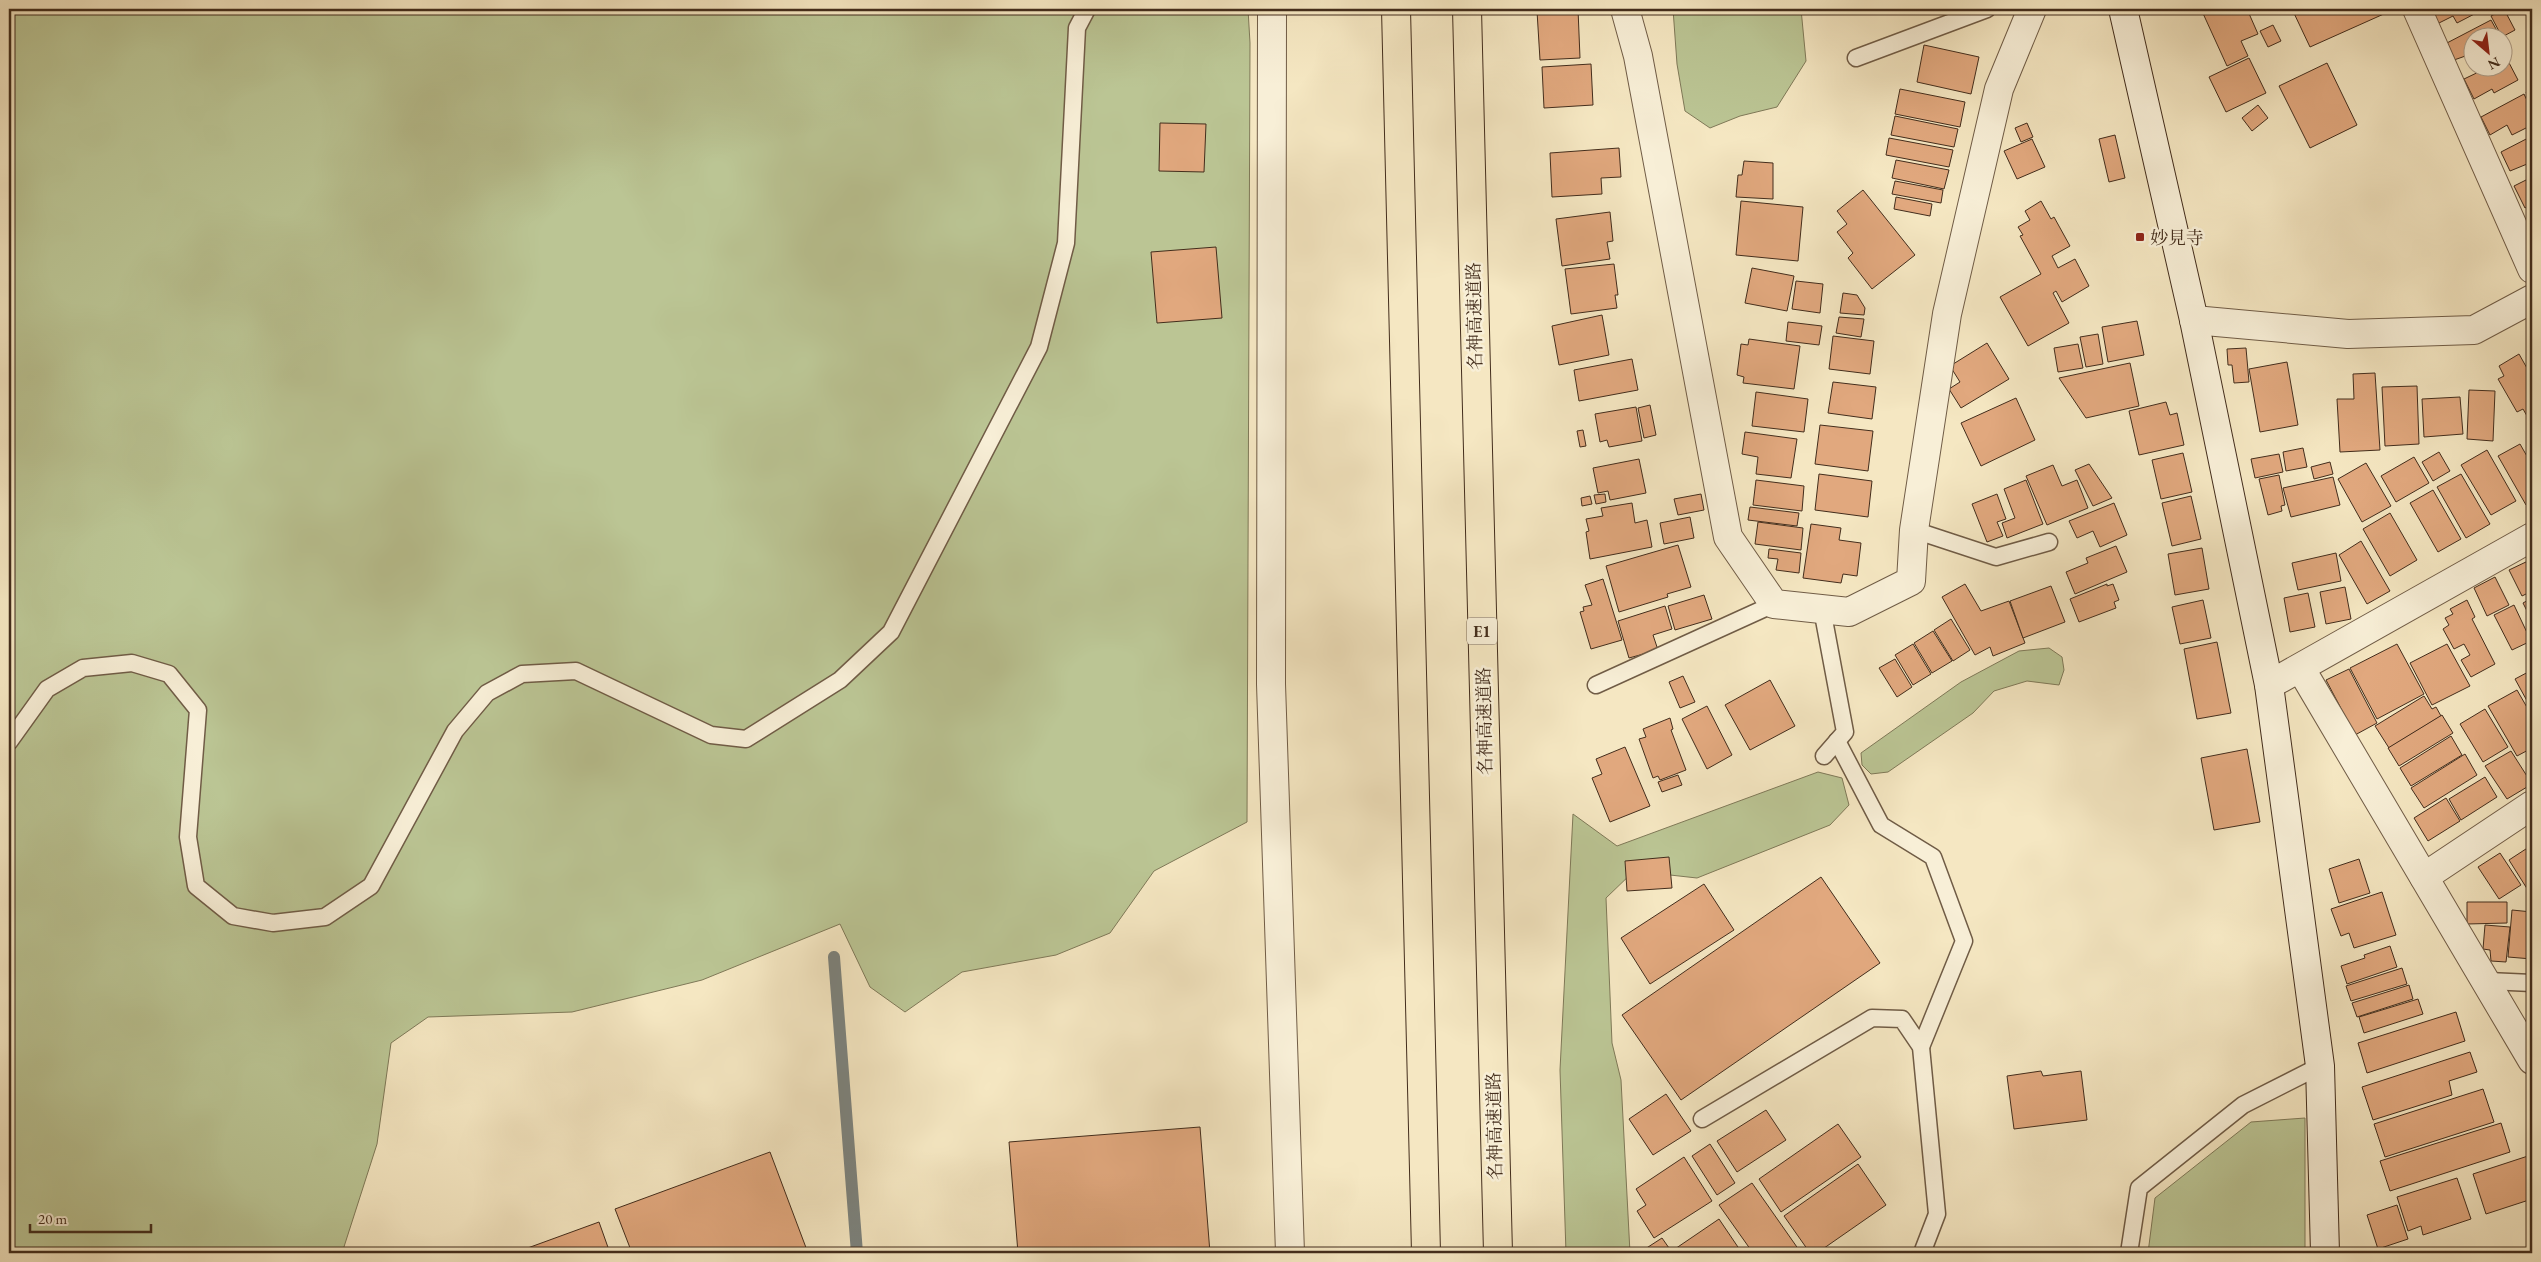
<svg xmlns="http://www.w3.org/2000/svg" width="2541" height="1262" font-family="'EB Garamond','Noto Serif JP',serif">
  <style>
    .green { fill: #bbc594; stroke: #7f7958 }
    .lines { fill: none; stroke-linecap: round; stroke-linejoin: round }
    .stream { stroke: #7c837e; stroke-width: 12 }
    .building { fill: #e1a87e; stroke: #432d1c }
    .lane-casing { stroke: #705c46; stroke-width: 19 }
    .street-casing { stroke: #705c46; stroke-width: 30 }
    .secondary-casing { stroke: #432d1c; stroke-width: 30 }
    .highway-casing { stroke: #432d1c; stroke-width: 30 }
    .lane { stroke: #f8efd7; stroke-width: 16 }
    .street { stroke: #f8efd7; stroke-width: 28 }
    .secondary { stroke: #f8efd7; stroke-width: 28 }
    .highway { stroke: #f5e7c2; stroke-width: 28 }
    .poi-dot { fill: #8f2418; stroke: #f8efd7; stroke-width: 2 }
    .labels { text-anchor: middle; dominant-baseline: central; stroke-width: 5; stroke-linejoin: round; paint-order: stroke }
    .shield { fill: #f8efd7; stroke: #796754; stroke-width: 1 }
    .shield-label { font-size: 16px; font-weight: bold; fill: #432d1c }
    .poi-label { font-size: 18px; fill: #432d1c; stroke: #f8efd7; text-anchor: start }
    .street-label { font-size: 18px; fill: #432d1c; stroke: #f8efd7 }
  </style>
  <rect width="100%" height="100%" fill="#f5e7c2"/>
  <filter id="stains"><feTurbulence type="fractalNoise" baseFrequency=".004" numOctaves="4"/><feColorMatrix values="0 0 0 0 .2 0 0 0 0 .09 0 0 0 0 .02 0 0 0 .5 -.17"/></filter>
  <radialGradient id="worn" r=".72"><stop offset=".6" stop-color="#630" stop-opacity="0"/><stop offset="1" stop-color="#630" stop-opacity=".3"/></radialGradient>
  <g class="green">
    <polygon points="9,9 1248,9 1250,43 1247,822 1154,871 1110,933 1056,955 962,972 905,1012 870,987 840,924 702,980 572,1012 428,1017 391,1043 377,1144 342,1253 9,1253"/>
    <polygon points="1673,9 1801,9 1806,61 1777,107 1740,116 1710,128 1685,111 1677,64"/>
    <polygon points="2049,648 2062,657 2064,670 2059,685 2027,681 1994,691 1973,713 1888,772 1871,774 1862,765 1861,753 1961,682 2019,651"/>
    <polygon points="1818,772 1842,778 1849,805 1830,825 1697,878 1634,871 1606,898 1612,1043 1621,1080 1630,1253 1566,1253 1560,1070 1573,814 1617,846"/>
    <polygon points="2305,1118 2305,1253 2148,1253 2155,1198 2251,1122"/>
  </g>
  <g class="lines">
    <polyline class="stream" points="834,957 857,1253"/>
  </g>
  <g class="building">
    <polygon points="1578,9 1580,58 1540,60 1537,11"/>
    <polygon points="2201,9 2247,9 2258,34 2241,41 2248,56 2227,66"/>
    <polygon points="2292,9 2385,9 2386,13 2310,47"/>
    <polygon points="2427,9 2484,9 2457,23 2453,16 2435,25"/>
    <polygon points="2504,9 2515,30 2502,37 2491,16"/>
    <polygon points="2491,20 2501,38 2474,38 2474,53 2454,60 2445,44"/>
    <polygon points="2273,25 2281,41 2268,47 2260,31"/>
    <polygon points="1924,45 1979,57 1971,94 1917,82"/>
    <polygon points="2506,57 2518,80 2494,93 2492,89 2474,99 2464,79 2487,68 2504,68 2504,59"/>
    <polygon points="2249,58 2266,93 2226,112 2209,77"/>
    <polygon points="2327,63 2357,125 2310,148 2279,86"/>
    <polygon points="1591,64 1593,105 1544,108 1542,67"/>
    <polygon points="1900,89 1965,102 1960,127 1895,114"/>
    <polygon points="2532,89 2532,104 2526,92"/>
    <polygon points="2524,94 2532,111 2532,125 2512,135 2507,125 2490,135 2481,117"/>
    <polygon points="2258,105 2268,118 2252,131 2242,118"/>
    <polygon points="1895,116 1958,129 1954,147 1891,135"/>
    <polygon points="1160,123 1206,124 1204,172 1159,171"/>
    <polygon points="2027,123 2033,137 2021,142 2015,128"/>
    <polygon points="2115,135 2125,178 2109,182 2099,139"/>
    <polygon points="2532,136 2532,162 2510,171 2501,152"/>
    <polygon points="1889,138 1953,150 1949,167 1886,155"/>
    <polygon points="2032,139 2045,167 2017,179 2004,151"/>
    <polygon points="1619,148 1621,177 1601,178 1602,194 1552,197 1550,153"/>
    <polygon points="1896,160 1949,170 1944,189 1892,178"/>
    <polygon points="1744,161 1773,163 1773,199 1736,197 1738,175 1742,175"/>
    <polygon points="2532,177 2532,204 2525,208 2514,186"/>
    <polygon points="1895,181 1943,190 1941,203 1892,194"/>
    <polygon points="1863,190 1915,255 1872,289 1848,258 1853,253 1837,232 1847,224 1837,211"/>
    <polygon points="1896,197 1932,204 1930,216 1894,209"/>
    <polygon points="1741,201 1803,207 1798,261 1736,255"/>
    <polygon points="2041,201 2051,219 2054,217 2070,246 2052,256 2058,268 2075,259 2089,286 2062,302 2056,291 2053,293 2069,323 2028,346 2000,297 2041,274 2020,236 2023,235 2018,227 2030,220 2025,211"/>
    <polygon points="1610,212 1613,241 1607,242 1610,259 1562,266 1556,219"/>
    <polygon points="1216,247 1222,318 1157,323 1151,252"/>
    <polygon points="1614,264 1618,295 1615,295 1617,308 1571,314 1565,269"/>
    <polygon points="1752,268 1794,276 1787,311 1745,303"/>
    <polygon points="1796,281 1823,284 1820,313 1792,309"/>
    <polygon points="1843,293 1857,295 1865,308 1864,315 1840,313"/>
    <polygon points="1602,315 1609,355 1559,365 1552,326"/>
    <polygon points="1839,317 1864,319 1861,337 1836,333"/>
    <polygon points="2137,321 2144,355 2108,362 2102,327"/>
    <polygon points="1788,322 1822,326 1819,345 1786,341"/>
    <polygon points="2098,334 2103,364 2086,367 2080,337"/>
    <polygon points="1833,336 1874,341 1870,374 1829,369"/>
    <polygon points="1749,339 1800,346 1794,389 1743,383 1744,377 1737,375 1741,344 1748,345"/>
    <polygon points="1987,343 2009,379 1961,408 1949,389 1960,382 1950,366"/>
    <polygon points="2078,344 2083,368 2058,372 2054,348"/>
    <polygon points="2246,348 2249,382 2234,383 2232,365 2228,365 2227,349"/>
    <polygon points="2519,354 2532,377 2532,414 2527,416 2523,409 2517,412 2498,379 2504,376 2499,366"/>
    <polygon points="1632,359 1638,390 1579,401 1574,370"/>
    <polygon points="2287,362 2298,425 2260,432 2249,369"/>
    <polygon points="2130,363 2139,406 2086,418 2059,378"/>
    <polygon points="2375,373 2380,450 2340,452 2337,399 2354,399 2353,374"/>
    <polygon points="1833,382 1876,387 1872,419 1828,413"/>
    <polygon points="2417,386 2419,444 2385,446 2382,387"/>
    <polygon points="2469,390 2495,391 2493,441 2467,439"/>
    <polygon points="1756,392 1808,399 1804,432 1752,426"/>
    <polygon points="2460,397 2463,434 2424,437 2422,399"/>
    <polygon points="2016,398 2035,440 1981,466 1961,423"/>
    <polygon points="2166,402 2170,415 2177,413 2184,445 2139,455 2129,411"/>
    <polygon points="1650,405 1656,435 1644,438 1638,408"/>
    <polygon points="1636,407 1642,441 1609,447 1607,440 1600,442 1595,414"/>
    <polygon points="1820,425 1873,431 1868,471 1815,464"/>
    <polygon points="1583,430 1586,446 1580,447 1577,431"/>
    <polygon points="1745,432 1797,439 1791,478 1756,474 1758,457 1742,454"/>
    <polygon points="2520,444 2532,465 2532,501 2526,505 2498,456"/>
    <polygon points="2303,448 2307,467 2286,471 2283,452"/>
    <polygon points="2487,450 2516,501 2491,515 2461,465"/>
    <polygon points="2439,452 2450,471 2433,481 2422,462"/>
    <polygon points="2183,453 2192,492 2161,499 2152,460"/>
    <polygon points="2279,454 2283,472 2255,478 2251,459"/>
    <polygon points="2414,457 2429,483 2396,502 2381,476"/>
    <polygon points="1639,459 1646,493 1610,500 1608,491 1598,493 1593,468"/>
    <polygon points="2330,462 2333,474 2314,479 2311,467"/>
    <polygon points="2366,463 2391,506 2362,522 2338,479"/>
    <polygon points="2089,464 2112,498 2093,506 2075,470"/>
    <polygon points="2053,465 2062,486 2077,480 2088,508 2047,525 2026,476"/>
    <polygon points="1819,474 1872,481 1868,517 1815,510"/>
    <polygon points="2461,474 2490,524 2466,538 2437,487"/>
    <polygon points="2279,475 2285,505 2281,506 2282,511 2268,515 2259,479"/>
    <polygon points="2333,477 2340,505 2291,517 2283,488"/>
    <polygon points="1756,480 1804,486 1802,511 1753,505"/>
    <polygon points="2026,480 2043,524 2007,538 2002,523 2015,518 2004,489"/>
    <polygon points="2433,490 2461,539 2438,552 2410,503"/>
    <polygon points="1605,494 1606,502 1596,504 1594,495"/>
    <polygon points="1701,494 1704,510 1678,515 1674,499"/>
    <polygon points="1997,494 2006,519 1997,522 2003,536 1987,542 1972,504"/>
    <polygon points="1590,496 1592,504 1582,506 1581,498"/>
    <polygon points="2191,496 2201,539 2172,546 2162,503"/>
    <polygon points="1632,503 1635,523 1647,520 1652,547 1590,559 1586,532 1589,531 1586,519 1603,516 1601,508"/>
    <polygon points="2114,503 2127,535 2100,547 2093,531 2077,538 2069,521"/>
    <polygon points="1750,507 1799,513 1797,526 1748,520"/>
    <polygon points="2390,513 2417,560 2390,576 2363,529"/>
    <polygon points="1690,517 1694,538 1664,544 1660,523"/>
    <polygon points="1758,522 1803,528 1801,550 1755,544"/>
    <polygon points="1811,524 1841,528 1839,540 1861,543 1857,576 1843,574 1841,583 1803,578"/>
    <polygon points="2361,541 2390,591 2367,604 2339,555"/>
    <polygon points="1678,545 1691,587 1667,594 1668,597 1619,612 1606,566"/>
    <polygon points="2116,546 2127,572 2075,594 2066,572 2088,563 2086,558"/>
    <polygon points="2202,548 2209,589 2175,595 2168,554"/>
    <polygon points="1769,549 1801,553 1799,573 1776,570 1778,559 1768,558"/>
    <polygon points="2336,553 2341,581 2298,590 2292,563"/>
    <polygon points="2528,561 2532,569 2532,591 2522,596 2509,570"/>
    <polygon points="2495,577 2509,605 2487,616 2474,588"/>
    <polygon points="1603,579 1622,640 1591,649 1580,612 1584,611 1583,607 1592,605 1585,585"/>
    <polygon points="1965,584 1981,611 2009,601 2025,643 1993,656 1990,647 1975,655 1942,597"/>
    <polygon points="2107,584 2107,586 2113,584 2119,600 2114,602 2116,608 2079,622 2070,599"/>
    <polygon points="2051,586 2065,622 2023,638 2010,601"/>
    <polygon points="2345,587 2351,619 2326,624 2320,592"/>
    <polygon points="2308,593 2315,627 2290,632 2284,598"/>
    <polygon points="1704,595 1712,619 1675,630 1668,606"/>
    <polygon points="2532,598 2532,621 2523,603"/>
    <polygon points="2203,600 2211,638 2180,644 2172,607"/>
    <polygon points="2467,600 2475,617 2472,619 2495,664 2471,677 2461,660 2470,655 2464,644 2454,649 2443,629 2449,625 2445,618 2453,614 2450,609"/>
    <polygon points="2514,605 2531,641 2512,650 2494,615"/>
    <polygon points="1665,606 1672,629 1653,635 1658,650 1629,658 1618,621"/>
    <polygon points="1951,619 1970,650 1953,661 1934,630"/>
    <polygon points="1933,631 1952,661 1932,673 1914,643"/>
    <polygon points="2217,642 2231,713 2197,719 2184,649"/>
    <polygon points="1913,644 1931,674 1913,685 1895,655"/>
    <polygon points="2397,644 2424,694 2377,719 2350,668"/>
    <polygon points="2447,644 2470,686 2432,705 2410,663"/>
    <polygon points="1895,659 1912,687 1897,697 1879,668"/>
    <polygon points="2349,669 2377,723 2355,735 2326,680"/>
    <polygon points="2532,670 2532,710 2515,679"/>
    <polygon points="1683,676 1695,702 1680,708 1669,682"/>
    <polygon points="1770,680 1795,726 1750,750 1725,705"/>
    <polygon points="2517,690 2532,716 2532,748 2517,756 2488,706"/>
    <polygon points="2424,696 2432,709 2436,707 2441,716 2389,748 2375,726"/>
    <polygon points="1707,706 1732,755 1707,769 1682,719"/>
    <polygon points="2485,709 2508,747 2483,762 2460,724"/>
    <polygon points="2442,715 2453,733 2399,766 2388,748"/>
    <polygon points="1670,718 1673,729 1671,730 1686,770 1660,780 1658,776 1653,778 1639,739 1646,737 1643,729"/>
    <polygon points="2451,736 2462,755 2411,786 2400,768"/>
    <polygon points="1625,747 1650,806 1610,822 1592,778 1602,774 1596,759"/>
    <polygon points="2247,749 2260,822 2214,830 2201,758"/>
    <polygon points="2511,751 2532,784 2507,799 2485,766"/>
    <polygon points="2465,754 2477,775 2424,808 2411,788"/>
    <polygon points="1678,775 1682,785 1662,792 1658,782"/>
    <polygon points="2485,777 2497,797 2461,820 2449,799"/>
    <polygon points="2446,798 2460,821 2428,841 2414,818"/>
    <polygon points="2532,845 2532,895 2531,895 2509,860"/>
    <polygon points="2500,853 2521,885 2499,899 2478,867"/>
    <polygon points="1669,857 1672,888 1627,891 1625,861"/>
    <polygon points="2359,859 2370,893 2339,903 2329,869"/>
    <polygon points="1821,877 1880,963 1681,1100 1622,1015"/>
    <polygon points="1704,884 1734,930 1650,984 1621,938"/>
    <polygon points="2382,892 2396,935 2354,948 2349,933 2341,936 2331,909"/>
    <polygon points="2467,902 2507,902 2507,923 2467,924"/>
    <polygon points="2512,910 2532,912 2532,959 2508,957"/>
    <polygon points="2485,925 2510,927 2506,962 2491,961 2490,950 2483,949"/>
    <polygon points="2390,946 2397,967 2347,984 2341,966 2365,958 2364,955"/>
    <polygon points="2402,968 2407,984 2351,1001 2346,986"/>
    <polygon points="2409,985 2413,999 2357,1017 2352,1003"/>
    <polygon points="2532,994 2532,1022 2529,1022"/>
    <polygon points="2418,999 2423,1014 2364,1033 2359,1017"/>
    <polygon points="2456,1012 2465,1041 2367,1073 2358,1043"/>
    <polygon points="2470,1052 2477,1072 2449,1081 2452,1095 2373,1120 2362,1087"/>
    <polygon points="2041,1071 2043,1076 2081,1071 2087,1120 2014,1129 2007,1076"/>
    <polygon points="2483,1089 2494,1122 2385,1157 2374,1124"/>
    <polygon points="1666,1094 1691,1131 1653,1155 1629,1119"/>
    <polygon points="1766,1110 1786,1140 1737,1172 1717,1141"/>
    <polygon points="2501,1123 2510,1152 2390,1191 2380,1161"/>
    <polygon points="1838,1124 1861,1157 1781,1212 1759,1179"/>
    <polygon points="1200,1127 1210,1253 1018,1253 1009,1142"/>
    <polygon points="1710,1144 1735,1183 1717,1195 1692,1156"/>
    <polygon points="770,1152 808,1253 632,1253 615,1209"/>
    <polygon points="2531,1155 2532,1199 2486,1214 2473,1174"/>
    <polygon points="1684,1157 1712,1201 1654,1238 1637,1211 1646,1205 1636,1189"/>
    <polygon points="1858,1164 1886,1205 1817,1253 1810,1253 1784,1216"/>
    <polygon points="2457,1178 2471,1219 2423,1235 2421,1226 2408,1231 2397,1197"/>
    <polygon points="1752,1183 1799,1250 1795,1253 1753,1253 1719,1205"/>
    <polygon points="2397,1205 2408,1239 2378,1249 2367,1215"/>
    <polygon points="1719,1219 1742,1253 1669,1253"/>
    <polygon points="599,1222 610,1253 514,1253"/>
    <polygon points="1662,1238 1669,1248 1662,1253 1647,1253 1645,1249"/>
  </g>
  <g class="lines">
    <g class="lane-casing">
      <g id="lane">
        <polyline points="1856,58 1987,9"/>
        <polyline points="1914,530 1996,557 2049,542"/>
        <polyline points="1822,609 1845,732 1824,756"/>
        <polyline points="1596,685 1774,604"/>
        <polyline points="1837,741 1881,825 1933,857 1964,941 1921,1047"/>
        <polyline points="9,742 47,689 83,668 132,663 169,674 198,710 188,837 196,886 233,916 273,923 325,917 371,886 455,731 487,693 522,674 576,671 711,735 746,739 840,680 891,632 1039,347 1066,243 1077,28 1087,9"/>
        <polyline points="2488,981 2532,983"/>
        <polyline points="1702,1119 1872,1018 1902,1019 1921,1047 1937,1214 1922,1253"/>
        <polyline points="2129,1253 2139,1188 2243,1105 2320,1066"/>
      </g>
    </g>
    <g class="street-casing">
      <g id="street">
        <polyline points="1272,9 1271,684 1290,1253"/>
        <polyline points="1625,9 1638,56 1728,537 1774,604 1849,612 1911,581 1914,530 1947,314 1999,89 2032,9"/>
        <polyline points="2417,9 2532,269"/>
        <polyline points="2194,320 2348,334 2474,330 2532,299"/>
        <polyline points="2301,669 2532,1060"/>
        <polyline points="2269,685 2532,537"/>
        <polyline points="2424,877 2532,805"/>
      </g>
    </g>
    <g class="secondary-casing">
      <polyline id="secondary" points="2123,9 2194,320 2269,685 2320,1066 2325,1253"/>
    </g>
    <g class="highway-casing">
      <g id="highway">
        <polyline points="1396,9 1426,1253"/>
        <polyline points="1467,9 1498,1253"/>
      </g>
    </g>
    <use href="#lane" class="lane"/>
    <use href="#street" class="street"/>
    <use href="#secondary" class="secondary"/>
    <use href="#highway" class="highway"/>
  </g>
  <rect class="poi-dot" x="2135" y="232" width="10" height="10" rx="2.5"/>
  <g class="labels">
    <rect class="shield" x="1467" y="617.5" width="30" height="27" rx="4"/>
    <g class="shield-label">
      <text x="1482" y="631">E1</text>
    </g>
    <g class="poi-label">
      <text x="2150" y="237">妙見寺</text>
    </g>
    <g class="street-label">
      <text transform="translate(1474 316) rotate(-91)">名神高速道路</text>
      <text transform="translate(1484 721) rotate(-91)">名神高速道路</text>
      <text transform="translate(1494 1126) rotate(-91)">名神高速道路</text>
    </g>
  </g>
  <rect width="2541" height="1262" fill="none" stroke="#f5e7c2" stroke-width="30"/>
  <rect x="10" y="10" width="2521" height="1242" fill="none" stroke="#432d1c" stroke-width="2.5"/>
  <rect x="15" y="15" width="2511" height="1232" fill="none" stroke="#432d1c"/>
  <g transform="translate(2488 52) rotate(152)"><circle r="24" fill="#f8efd7" stroke="#b0a18c"/>
  <path d="M0-4L9 19L0 12L-9 19Z" fill="#8f2418"/>
  <text y="-8" font-size="14" font-weight="bold" text-anchor="middle" fill="#432d1c">N</text>
  </g>
  <path d="M30 1224v8h121v-8" fill="none" stroke="#432d1c" stroke-width="2.5"/>
  <text x="38" y="1224" font-size="15" fill="#432d1c" stroke="#f8efd7" stroke-width="4" paint-order="stroke">20 m</text>
  <rect width="100%" height="100%" filter="url(#stains)"/>
  <rect width="100%" height="100%" fill="url(#worn)"/>
</svg>
